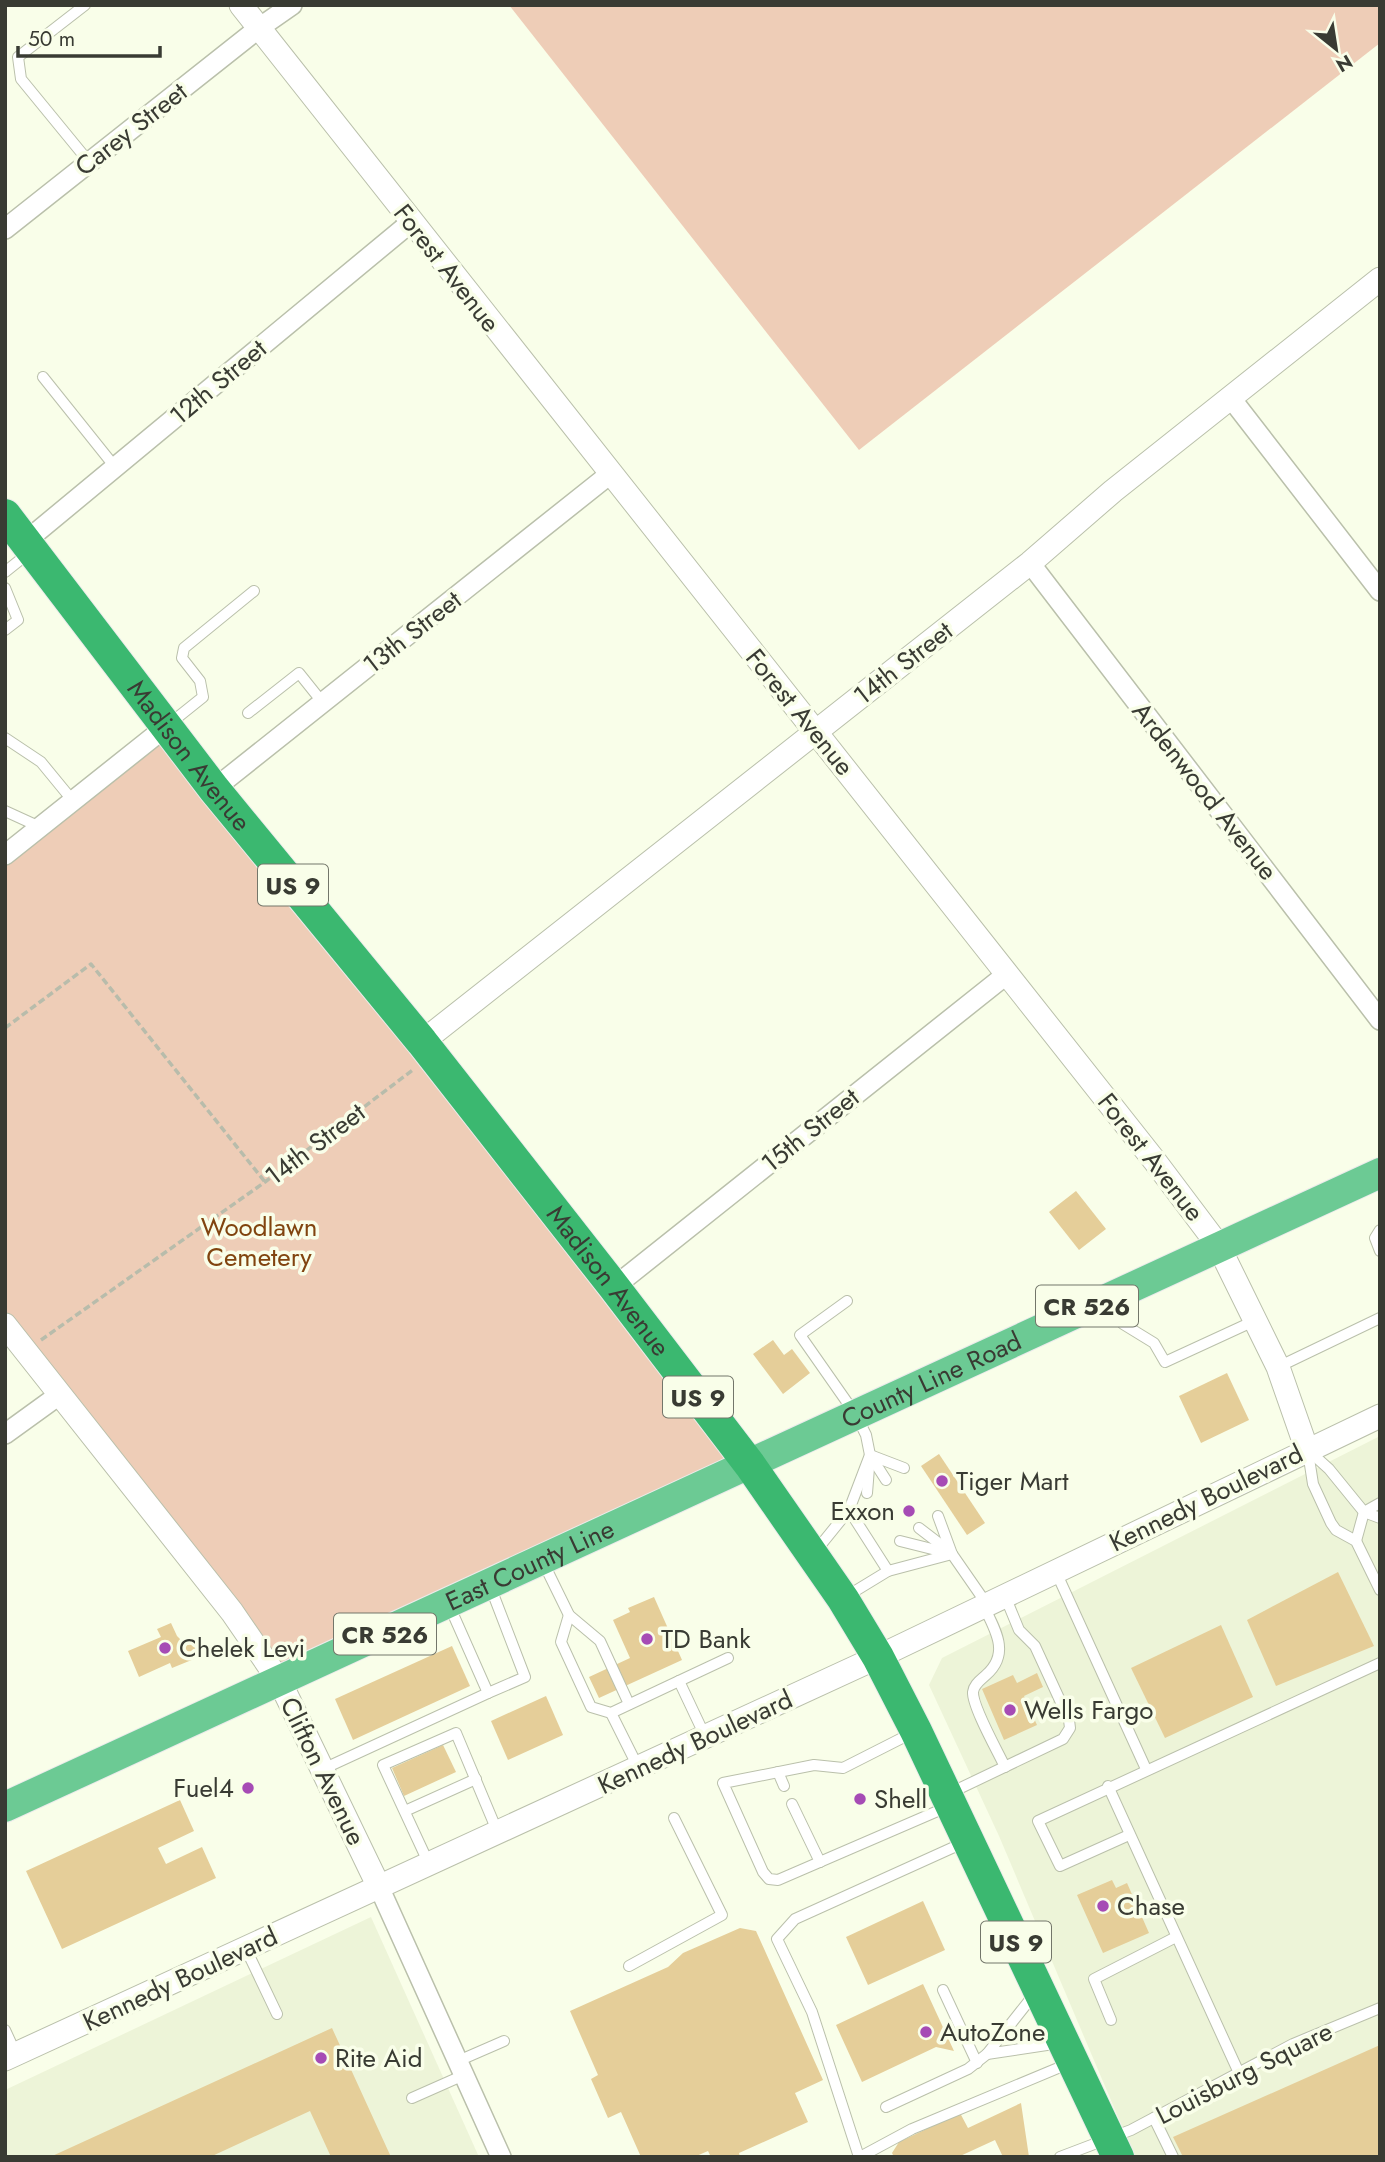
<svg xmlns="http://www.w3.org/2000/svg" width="1385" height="2162" font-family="Jost,sans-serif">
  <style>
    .built { fill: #edf4d8 }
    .green { fill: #eecdb7 }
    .building { fill: #e5ce99 }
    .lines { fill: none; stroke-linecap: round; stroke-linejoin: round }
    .service-casing { stroke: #bac0ab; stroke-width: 12 }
    .minor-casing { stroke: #bac0ab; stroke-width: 22 }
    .tertiary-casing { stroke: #bac0ab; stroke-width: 25 }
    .primary-casing { stroke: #ebebeb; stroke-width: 32 }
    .trunk-casing { stroke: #ebebeb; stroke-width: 34 }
    .path { stroke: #b8bcab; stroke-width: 3.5; stroke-dasharray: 7 3.5; stroke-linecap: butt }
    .service { stroke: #fff; stroke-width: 10 }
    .minor { stroke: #fff; stroke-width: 19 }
    .tertiary { stroke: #fff; stroke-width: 23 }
    .primary { stroke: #6cca94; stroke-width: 30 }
    .trunk { stroke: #3bb870; stroke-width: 32 }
    .poi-dot { fill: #a64bb5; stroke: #f9fee9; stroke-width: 2.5 }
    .labels { text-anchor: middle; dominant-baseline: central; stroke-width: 7; stroke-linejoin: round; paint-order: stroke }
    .shield { fill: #f9fee9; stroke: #73766a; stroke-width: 2 }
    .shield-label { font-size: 24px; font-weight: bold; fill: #393b33 }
    .street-label { font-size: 26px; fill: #393b33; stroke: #f9fee9 }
    .park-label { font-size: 26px; fill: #81440f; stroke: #f9fee9 }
    .poi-label { font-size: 26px; fill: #393b33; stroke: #f9fee9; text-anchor: start }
  </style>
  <rect width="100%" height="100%" fill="#f9fee9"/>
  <g class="built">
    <polygon points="1380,1436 1380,2157 1135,2157 999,1836 929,1685 942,1658"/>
    <polygon points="371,1917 479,2157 5,2157 5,2090"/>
  </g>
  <g class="green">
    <polygon points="509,5 1380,5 1380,43 859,450"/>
    <polygon points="167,726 750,1465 280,1682 5,1325 5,855"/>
  </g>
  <g class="building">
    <polygon points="1076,1191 1106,1229 1079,1250 1049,1212"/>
    <polygon points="773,1340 784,1355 792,1349 810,1373 783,1394 753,1354"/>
    <polygon points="1227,1373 1249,1420 1201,1443 1179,1396"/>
    <polygon points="939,1454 985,1523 967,1535 921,1466"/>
    <polygon points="1338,1572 1374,1646 1276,1686 1247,1620"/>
    <polygon points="654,1597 682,1660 599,1698 589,1677 630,1658 613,1620 630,1612 628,1608"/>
    <polygon points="171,1623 177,1636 181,1640 185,1639 188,1645 193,1643 199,1657 172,1668 170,1663 139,1677 128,1651 161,1637 157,1629"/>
    <polygon points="1221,1625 1253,1697 1165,1738 1131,1668"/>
    <polygon points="452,1646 470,1686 353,1740 335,1699"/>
    <polygon points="1037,1673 1043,1687 1024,1696 1037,1725 1004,1740 982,1689 1013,1675 1017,1683"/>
    <polygon points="546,1696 563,1735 508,1760 491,1721"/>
    <polygon points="443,1745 456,1772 404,1796 392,1768"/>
    <polygon points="180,1800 194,1831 158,1848 166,1864 202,1847 216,1878 62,1949 26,1871"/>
    <polygon points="1112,1880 1116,1888 1127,1883 1149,1933 1103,1953 1077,1895"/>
    <polygon points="923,1901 945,1950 868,1985 846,1937"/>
    <polygon points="740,1928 756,1931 823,2080 795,2093 808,2122 739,2153 740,2157 711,2157 708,2151 694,2157 641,2157 621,2112 608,2118 591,2079 598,2075 570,2011 668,1967 683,1953"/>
    <polygon points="923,1984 954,2051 936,2047 862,2082 836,2025"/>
    <polygon points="332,2028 391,2157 331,2157 310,2111 210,2157 50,2157"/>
    <polygon points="1380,2045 1380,2157 1183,2157 1173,2137"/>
    <polygon points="1021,2103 1029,2157 1003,2157 995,2140 958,2157 894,2157 892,2153 899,2142 960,2113 968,2128"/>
  </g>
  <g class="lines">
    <g class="service-casing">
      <g id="service">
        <polyline points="85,5 18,57 21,79 89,162"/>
        <polyline points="43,377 115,467"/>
        <polyline points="5,572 30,552"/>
        <polyline points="5,588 18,620 5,630"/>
        <polyline points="248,713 299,673 323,703"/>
        <polyline points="168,725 203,697 200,681 182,658 184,648 254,591"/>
        <polyline points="5,738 41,762 73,801"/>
        <polyline points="5,811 40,827"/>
        <polyline points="1380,1230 1375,1238 1380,1251"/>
        <polyline points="1110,1300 1123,1324 1154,1343 1165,1362 1254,1321"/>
        <polyline points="847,1301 800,1335 856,1415 866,1435 870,1455 886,1480"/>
        <polyline points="1278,1367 1380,1318"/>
        <polyline points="1308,1450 1329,1469 1364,1512 1380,1518"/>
        <polyline points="1308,1452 1313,1484 1331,1523 1336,1530 1356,1541 1380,1590"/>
        <polyline points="867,1493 870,1455 904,1468"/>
        <polyline points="849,1510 888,1571"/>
        <polyline points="938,1516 952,1554 986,1603"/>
        <polyline points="919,1528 949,1551"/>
        <polyline points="900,1541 952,1554"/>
        <polyline points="1356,1541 1364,1512 1380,1503"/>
        <polyline points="815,1552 849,1510 870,1455"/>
        <polyline points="543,1562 569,1615 600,1641 629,1704"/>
        <polyline points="1056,1572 1146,1769"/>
        <polyline points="847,1596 888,1571 952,1554"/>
        <polyline points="449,1605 488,1693 525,1677 490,1586"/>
        <path d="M 984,1607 C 996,1631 1010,1654 986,1675 C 981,1680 974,1684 973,1692 C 972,1706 998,1752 1005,1767"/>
        <polyline points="569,1615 561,1642 591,1707 611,1713 679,1681"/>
        <polyline points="611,1713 638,1767"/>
        <polyline points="912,1733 843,1768 814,1765 723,1783 763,1872 769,1879 778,1880 947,1807"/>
        <polyline points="705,1736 679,1681 728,1658"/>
        <polyline points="323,1769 488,1693"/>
        <polyline points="778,1772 784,1786"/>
        <polyline points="1108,1786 1239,2073"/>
        <polyline points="950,1793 1063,1739 1070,1728 1069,1720 1035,1646 1019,1630 1005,1596"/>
        <polyline points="792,1804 820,1862"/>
        <polyline points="405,1811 476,1779"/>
        <polyline points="1129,1835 1060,1866 1038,1821 1380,1663"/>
        <polyline points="429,1864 383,1765 456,1733 498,1833"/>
        <polyline points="246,1949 277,2014"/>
        <polyline points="629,1966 722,1915 674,1818"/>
        <polyline points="943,1990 977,2063"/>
        <polyline points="1036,1992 987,2054 1060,2043"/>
        <polyline points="1111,2020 1094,1979 1176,1937"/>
        <polyline points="5,2030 16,2054"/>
        <polyline points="458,2061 504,2041"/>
        <polyline points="412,2098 464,2075"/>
        <polyline points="886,2107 968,2069 987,2054"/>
        <polyline points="1154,2118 1173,2157"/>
        <polyline points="859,2157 812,2012 777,1939 795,1919 963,1843"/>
        <polyline points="860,2157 912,2129 1070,2063"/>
        <polyline points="1060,2157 1131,2130 1293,2044 1380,2008"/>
      </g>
    </g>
    <g class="minor-casing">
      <g id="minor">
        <polyline points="5,229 259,28 292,5"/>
        <polyline points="1230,397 1380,591"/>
        <polyline points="26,541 410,223"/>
        <polyline points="1030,563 1380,1020"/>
        <polyline points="214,789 610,474"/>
        <polyline points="5,855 167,726"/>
        <polyline points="614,1287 1007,974"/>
        <polyline points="5,1434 59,1395"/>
        <polyline points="379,1887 501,2157"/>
      </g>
    </g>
    <g class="tertiary-casing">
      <g id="tertiary">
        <polyline points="241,5 1154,1160 1218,1245 1278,1367 1307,1450"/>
        <polyline points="422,1042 1030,563 1113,491 1380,279"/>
        <polyline points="5,1325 232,1612 280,1682 379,1887"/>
        <polyline points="5,2059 878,1657 1380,1416"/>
      </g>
    </g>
    <g class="primary-casing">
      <g id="primary">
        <path id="s1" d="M 5,1807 L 1380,1173"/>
      </g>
    </g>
    <g class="trunk-casing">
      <g id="trunk">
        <path id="s2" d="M 5,515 L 214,789 L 422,1042 L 614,1287 L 750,1465 L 843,1599 L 878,1657 L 916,1731 L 1118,2157"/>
      </g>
    </g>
    <g class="path">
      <polyline points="5,1028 91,964 265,1182"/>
      <polyline points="41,1340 265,1182 414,1069"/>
    </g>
    <use href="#service" class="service"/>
    <use href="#minor" class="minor"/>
    <use href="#tertiary" class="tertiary"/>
    <use href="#primary" class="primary"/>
    <use href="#trunk" class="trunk"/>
  </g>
  <g class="poi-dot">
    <circle cx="942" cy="1481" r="7"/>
    <circle cx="909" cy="1511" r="7"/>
    <circle cx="647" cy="1639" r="7"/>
    <circle cx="165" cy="1648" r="7"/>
    <circle cx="1010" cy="1710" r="7"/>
    <circle cx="248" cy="1788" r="7"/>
    <circle cx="860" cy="1799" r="7"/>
    <circle cx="1103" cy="1906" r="7"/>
    <circle cx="926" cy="2032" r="7"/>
    <circle cx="321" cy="2058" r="7"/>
  </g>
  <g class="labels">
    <g class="shield">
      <rect x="258" y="864.5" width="70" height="41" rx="5"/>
      <rect x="1036" y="1285.5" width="102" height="41" rx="5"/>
      <rect x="663" y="1376.5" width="70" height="41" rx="5"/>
      <rect x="334" y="1613.5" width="102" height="41" rx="5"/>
      <rect x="981" y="1921.5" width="70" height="41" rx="5"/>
    </g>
    <g class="shield-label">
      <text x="293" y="885">US 9</text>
      <text x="1087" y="1306">CR 526</text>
      <text x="698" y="1397">US 9</text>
      <text x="385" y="1634">CR 526</text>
      <text x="1016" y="1942">US 9</text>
    </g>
    <g class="street-label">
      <text transform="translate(131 129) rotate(-38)">Carey Street</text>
      <text transform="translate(447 268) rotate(52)">Forest Avenue</text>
      <text transform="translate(218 382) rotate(-40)">12th Street</text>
      <text transform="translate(412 632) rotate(-38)">13th Street</text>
      <text transform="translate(903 663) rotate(-38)">14th Street</text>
      <text transform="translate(800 712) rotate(51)">Forest Avenue</text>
      <text stroke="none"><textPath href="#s2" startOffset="303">Madison Avenue</textPath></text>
      <text transform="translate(1205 791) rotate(52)">Ardenwood Avenue</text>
      <text transform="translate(810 1130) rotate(-39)">15th Street</text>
      <text transform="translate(315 1144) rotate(-37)">14th Street</text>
      <text transform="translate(1151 1157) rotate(52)">Forest Avenue</text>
      <text stroke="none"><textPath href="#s2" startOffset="975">Madison Avenue</textPath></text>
      <text stroke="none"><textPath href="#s1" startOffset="1020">County Line Road</textPath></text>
      <text transform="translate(1206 1498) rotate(-26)">Kennedy Boulevard</text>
      <text stroke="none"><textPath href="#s1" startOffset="578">East County Line</textPath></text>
      <text transform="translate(695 1742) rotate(-25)">Kennedy Boulevard</text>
      <text transform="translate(323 1771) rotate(64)">Clifton Avenue</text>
      <text transform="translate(180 1979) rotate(-25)">Kennedy Boulevard</text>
      <text transform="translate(1244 2073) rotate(-27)">Louisburg Square</text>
    </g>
    <g class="park-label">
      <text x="259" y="1227">Woodlawn<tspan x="259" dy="30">Cemetery</tspan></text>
    </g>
    <g class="poi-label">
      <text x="956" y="1481">Tiger Mart</text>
      <text x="895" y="1511" text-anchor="end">Exxon</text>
      <text x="661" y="1639">TD Bank</text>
      <text x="179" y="1648">Chelek Levi</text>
      <text x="1024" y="1710">Wells Fargo</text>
      <text x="234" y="1788" text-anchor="end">Fuel4</text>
      <text x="874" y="1799">Shell</text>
      <text x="1117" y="1906">Chase</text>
      <text x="940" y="2032">AutoZone</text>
      <text x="335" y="2058">Rite Aid</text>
    </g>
  </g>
  <rect width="1385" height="2162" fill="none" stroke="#393b33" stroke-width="14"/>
  <g transform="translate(1336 49) rotate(150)" stroke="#f9fee9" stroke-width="5" paint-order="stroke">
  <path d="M0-5L12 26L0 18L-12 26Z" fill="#393b33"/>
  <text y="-10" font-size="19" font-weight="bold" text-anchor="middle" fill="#393b33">N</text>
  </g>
  <path d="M18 46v10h142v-10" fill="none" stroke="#393b33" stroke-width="3.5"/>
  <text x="28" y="46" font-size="21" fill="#393b33" stroke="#f9fee9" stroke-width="5" paint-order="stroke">50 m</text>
</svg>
